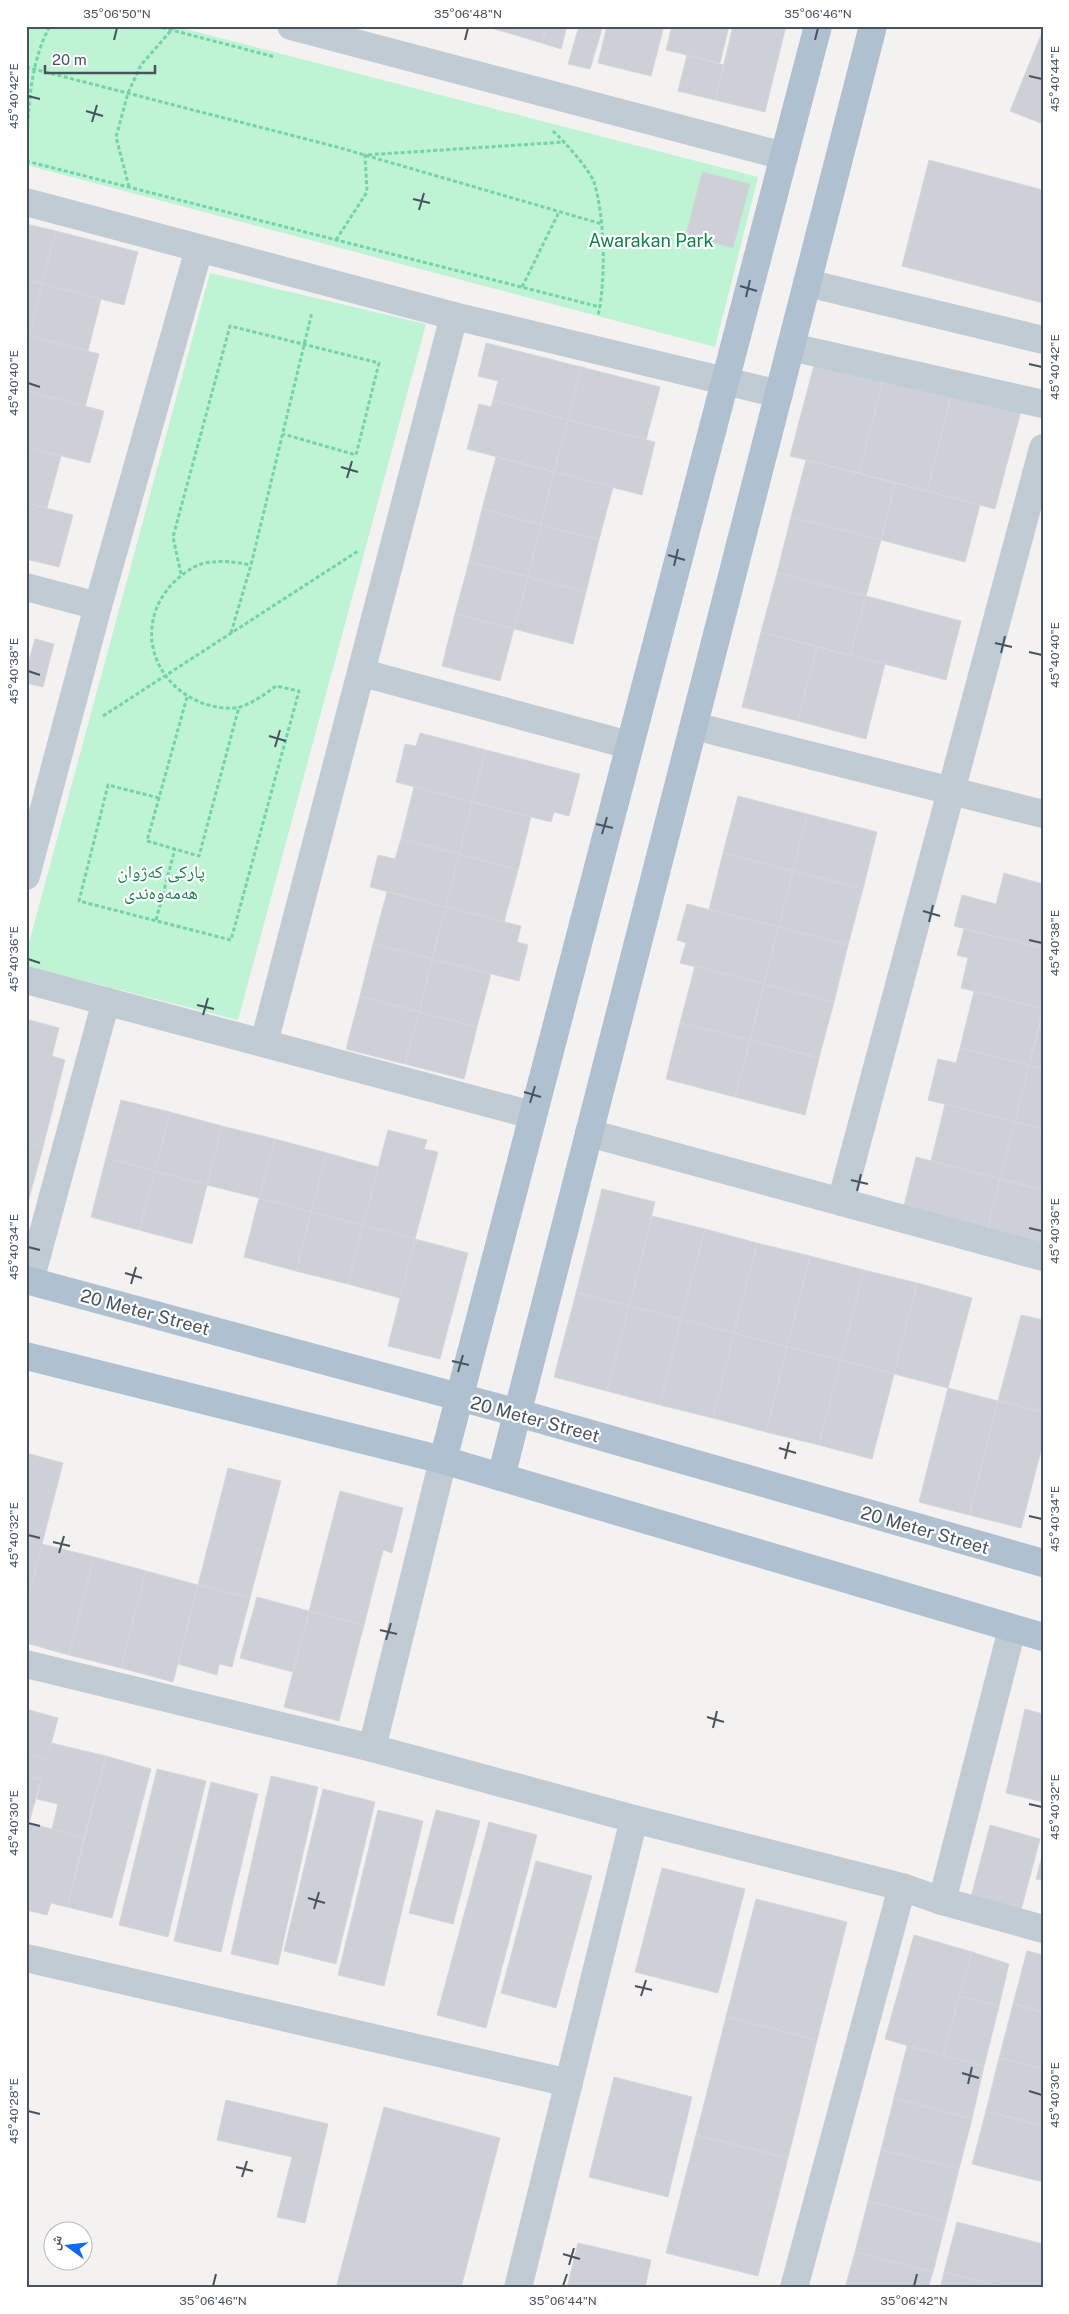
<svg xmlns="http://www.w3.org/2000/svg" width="1069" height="2314" font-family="'Public Sans','Noto Naskh Arabic',sans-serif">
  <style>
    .green { fill: #bef3d4 }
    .building { fill: #cdd0d6; stroke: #d5d7dd }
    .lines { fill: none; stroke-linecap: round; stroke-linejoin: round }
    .path { stroke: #73d4a7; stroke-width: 3; stroke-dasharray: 4 2.5; stroke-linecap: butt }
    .minor { stroke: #c1cbd4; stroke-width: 28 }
    .major { stroke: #afc0d1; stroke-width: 28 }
    .ticks { fill: none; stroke: #475460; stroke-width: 2 }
    .labels { text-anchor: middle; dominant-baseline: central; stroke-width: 4.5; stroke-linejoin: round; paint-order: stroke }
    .park-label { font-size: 18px; fill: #11834d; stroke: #fff }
    .street-label { font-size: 18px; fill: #475460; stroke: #fff }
    .neatline { fill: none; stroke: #475460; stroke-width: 2 }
    .ticks-label { font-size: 12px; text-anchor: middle; fill: #475460 }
  </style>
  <rect width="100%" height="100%" fill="#f4f1f1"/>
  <g class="green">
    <polygon points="26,26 174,26 758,177 715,347 26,165"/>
    <polygon points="210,273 426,324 238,1020 26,966 26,954"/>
  </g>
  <g class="building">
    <polygon points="485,26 547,26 542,43"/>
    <polygon points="547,26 567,26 561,49 542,43"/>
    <polygon points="579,26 603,26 590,69 568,64"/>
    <polygon points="607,26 664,26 651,76 598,63"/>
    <polygon points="672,26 729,26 720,63 666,50"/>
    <polygon points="733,26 786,26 765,112 715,100"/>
    <polygon points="1043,30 1043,124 1010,111"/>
    <polygon points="687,55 724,65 715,100 678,91"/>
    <polygon points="929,160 1043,190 1043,303 902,266"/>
    <polygon points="702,172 750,184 733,248 686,235"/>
    <polygon points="26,224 56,231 42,284 26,280"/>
    <polygon points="56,231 138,252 124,305 42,284"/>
    <polygon points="26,280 42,284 29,336 26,335"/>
    <polygon points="42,284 101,299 88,351 29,336"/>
    <polygon points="29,336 99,354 85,407 26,391 26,347"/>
    <polygon points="486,343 581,367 568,420 493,400 498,381 478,376"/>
    <polygon points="817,354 885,372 859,473 790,456"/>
    <polygon points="581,367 660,387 646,440 568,420"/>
    <polygon points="885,372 953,389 927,491 859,473"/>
    <polygon points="953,389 1022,407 995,509 927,491"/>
    <polygon points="26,391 104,411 90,463 26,447"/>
    <polygon points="493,400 568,420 554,472 467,449 479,404 491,407"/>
    <polygon points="568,420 655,442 642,495 554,472"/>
    <polygon points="26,447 61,456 47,508 26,503"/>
    <polygon points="496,457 554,472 541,525 482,509"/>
    <polygon points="806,460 895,483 881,540 791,517"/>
    <polygon points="554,472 613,487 599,540 541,525"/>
    <polygon points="895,483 980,505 965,562 881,540"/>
    <polygon points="26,503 73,515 59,567 26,559"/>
    <polygon points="482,509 541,525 528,577 469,562"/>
    <polygon points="791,517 881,540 866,596 777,573"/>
    <polygon points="541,525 599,540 586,592 528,577"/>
    <polygon points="469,562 528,577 514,629 455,614"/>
    <polygon points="777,573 866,596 850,655 761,632"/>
    <polygon points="528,577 586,592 573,644 514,629"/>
    <polygon points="866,596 961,621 946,680 850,655"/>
    <polygon points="455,614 514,629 500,681 442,666"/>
    <polygon points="761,632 817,647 798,721 742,707"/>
    <polygon points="35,639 54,644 43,687 26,683 26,671"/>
    <polygon points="817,647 885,664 866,739 798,721"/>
    <polygon points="420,733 486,750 472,802 396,782 405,744 416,746"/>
    <polygon points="486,750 580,774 569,816 554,812 551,822 472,802"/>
    <polygon points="414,787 472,802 459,854 401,839"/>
    <polygon points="738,796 807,814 793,871 723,853"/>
    <polygon points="472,802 531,817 518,870 459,854"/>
    <polygon points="807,814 877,832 863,889 793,871"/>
    <polygon points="401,839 459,854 446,907 370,887 378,855 395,859"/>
    <polygon points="723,853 793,871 779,927 709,910"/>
    <polygon points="459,854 518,870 504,922 446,907"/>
    <polygon points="793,871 863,889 848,945 779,927"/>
    <polygon points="1004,873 1043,884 1043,948 954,926 962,895 996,904"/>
    <polygon points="387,892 446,907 432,959 373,944"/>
    <polygon points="687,904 779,927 764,984 680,963 686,943 677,940"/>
    <polygon points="446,907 521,926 517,942 528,945 519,981 432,959"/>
    <polygon points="779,927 848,945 834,1002 764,984"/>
    <polygon points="964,929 1043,948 1043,1009 961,988 968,958 957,955"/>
    <polygon points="373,944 432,959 419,1012 360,996"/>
    <polygon points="432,959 491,974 477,1027 419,1012"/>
    <polygon points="695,966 764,984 750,1040 680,1023"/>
    <polygon points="764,984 834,1002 819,1058 750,1040"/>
    <polygon points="974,991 1043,1009 1029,1065 960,1048"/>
    <polygon points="360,996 419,1012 405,1064 346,1049"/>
    <polygon points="419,1012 477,1027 464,1079 405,1064"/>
    <polygon points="1043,1013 1043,1069 1029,1065"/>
    <polygon points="26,1019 59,1028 52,1056 65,1060 43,1147 26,1143"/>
    <polygon points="680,1023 750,1040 735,1097 666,1079"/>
    <polygon points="750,1040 819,1058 805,1115 735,1097"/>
    <polygon points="960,1048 1029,1065 1015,1122 928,1100 938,1059 956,1063"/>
    <polygon points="1029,1065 1043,1069 1043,1129 1015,1122"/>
    <polygon points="121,1100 170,1112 155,1171 106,1158"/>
    <polygon points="945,1104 1015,1122 1000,1179 931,1161"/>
    <polygon points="170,1112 222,1126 207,1185 155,1171"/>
    <polygon points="1015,1122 1043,1129 1043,1190 1000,1179"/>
    <polygon points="222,1126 275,1139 259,1198 207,1185"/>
    <polygon points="388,1130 427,1140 424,1149 438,1152 415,1239 363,1225"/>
    <polygon points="275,1139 327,1153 311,1212 259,1198"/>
    <polygon points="26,1143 43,1147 27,1206 26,1206"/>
    <polygon points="327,1153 378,1167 363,1225 311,1212"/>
    <polygon points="916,1157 1000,1179 986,1235 902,1214"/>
    <polygon points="106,1158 155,1171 139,1230 91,1217"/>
    <polygon points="155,1171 207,1185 192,1244 139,1230"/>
    <polygon points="1000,1179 1043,1190 1043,1250 986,1235"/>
    <polygon points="602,1189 655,1202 629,1306 576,1293"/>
    <polygon points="259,1198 311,1212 296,1271 244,1257"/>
    <polygon points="311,1212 363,1225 348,1284 296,1271"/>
    <polygon points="652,1216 705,1229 681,1319 629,1306"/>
    <polygon points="363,1225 415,1239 400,1298 348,1284"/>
    <polygon points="705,1229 757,1243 734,1333 681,1319"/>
    <polygon points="415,1239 468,1253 440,1359 388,1346"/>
    <polygon points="757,1243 810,1256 787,1347 734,1333"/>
    <polygon points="810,1256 864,1270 841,1360 787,1347"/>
    <polygon points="864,1270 917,1283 894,1374 841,1360"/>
    <polygon points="917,1283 972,1298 948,1388 894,1374"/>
    <polygon points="576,1293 629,1306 607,1391 554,1377"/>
    <polygon points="629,1306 681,1319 660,1405 607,1391"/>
    <polygon points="1021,1315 1043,1320 1043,1412 998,1401"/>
    <polygon points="681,1319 734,1333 713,1418 660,1405"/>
    <polygon points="734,1333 787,1347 766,1432 713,1418"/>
    <polygon points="787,1347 841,1360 819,1445 766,1432"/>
    <polygon points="841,1360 894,1374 872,1459 819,1445"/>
    <polygon points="948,1388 998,1401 969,1515 919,1502"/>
    <polygon points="998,1401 1043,1412 1043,1443 1021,1528 969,1515"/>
    <polygon points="26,1453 63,1463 42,1544 26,1540"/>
    <polygon points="228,1468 281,1481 250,1598 198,1585"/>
    <polygon points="340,1491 403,1508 392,1553 383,1550 364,1625 309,1611"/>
    <polygon points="26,1540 42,1544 26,1605"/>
    <polygon points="42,1544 94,1557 69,1655 26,1643 26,1605"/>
    <polygon points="94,1557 146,1571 121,1668 69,1655"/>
    <polygon points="146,1571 198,1585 173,1682 121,1668"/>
    <polygon points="198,1585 250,1598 232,1667 219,1664 217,1675 178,1664"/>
    <polygon points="257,1597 309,1611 293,1672 240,1658"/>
    <polygon points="309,1611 364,1625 339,1721 284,1707"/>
    <polygon points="26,1709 58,1718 47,1759 26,1754"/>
    <polygon points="1025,1709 1043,1714 1043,1802 1006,1793"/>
    <polygon points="51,1743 106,1756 84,1838 52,1829 58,1804 37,1799 41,1780 26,1776 26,1754 47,1759"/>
    <polygon points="106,1756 151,1769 112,1918 67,1907"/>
    <polygon points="157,1769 206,1781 168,1937 119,1925"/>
    <polygon points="26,1776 41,1780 29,1823 26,1822"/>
    <polygon points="271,1776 318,1787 278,1965 231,1954"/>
    <polygon points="211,1782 258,1794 221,1952 174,1941"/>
    <polygon points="323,1789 375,1802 336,1964 284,1951"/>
    <polygon points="378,1810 423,1821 384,1986 338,1975"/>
    <polygon points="436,1810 480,1821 453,1924 409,1913"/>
    <polygon points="489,1822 537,1835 486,2028 437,2015"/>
    <polygon points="29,1823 84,1838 67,1907 51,1903 47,1915 26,1910 26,1832"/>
    <polygon points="990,1825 1040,1839 1021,1910 971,1897"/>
    <polygon points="1043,1853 1043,1880 1036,1879"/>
    <polygon points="536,1861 592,1876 556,2008 501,1993"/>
    <polygon points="662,1868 745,1889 718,1993 635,1972"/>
    <polygon points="756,1899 847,1922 817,2040 726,2017"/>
    <polygon points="914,1935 972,1952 943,2056 885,2039"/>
    <polygon points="1027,1951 1043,1955 1043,2012 1013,2004"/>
    <polygon points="972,1952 1009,1964 999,2006 959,1996"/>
    <polygon points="959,1996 999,2006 984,2066 943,2056"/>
    <polygon points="1013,2004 1043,2012 1043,2069 999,2058"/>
    <polygon points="726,2017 817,2040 788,2158 696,2135"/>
    <polygon points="907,2046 984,2066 972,2119 894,2098"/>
    <polygon points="999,2058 1043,2069 1043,2126 986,2111"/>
    <polygon points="614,2077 692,2097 668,2197 589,2177"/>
    <polygon points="894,2098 972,2119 959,2169 881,2150"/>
    <polygon points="226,2100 328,2124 305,2223 277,2217 292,2157 217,2140"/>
    <polygon points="384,2107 500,2138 461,2288 336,2288"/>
    <polygon points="986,2111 1043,2126 1043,2182 972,2164"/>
    <polygon points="696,2135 788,2158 758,2276 666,2253"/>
    <polygon points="881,2150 959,2169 946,2221 868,2201"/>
    <polygon points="868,2201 946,2221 933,2272 855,2252"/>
    <polygon points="957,2222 1043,2244 1043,2288 1006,2288 944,2272"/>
    <polygon points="578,2243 651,2260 645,2288 567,2288"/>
    <polygon points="855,2252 933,2272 928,2288 845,2288"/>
    <polygon points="944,2272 1006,2288 940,2288"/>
  </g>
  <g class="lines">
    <g class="path">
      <polyline points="156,26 275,57"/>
      <polyline points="26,67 337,147 602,224"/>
      <path d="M 553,131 C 564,141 589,169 594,182 C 605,218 606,280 598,316"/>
      <path d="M 26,151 C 29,109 29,64 50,26"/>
      <polyline points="26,161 600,307"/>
      <polyline points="129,187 116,137 128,93 141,65 175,26"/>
      <polyline points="336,240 367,192 365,155 565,142"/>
      <polyline points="522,287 559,212"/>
      <polyline points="181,574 173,537 230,326 379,363 356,455 283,434"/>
      <polyline points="231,633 251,565 312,312"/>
      <polyline points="187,697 147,841 199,856 239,707"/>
      <polyline points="103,716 358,551"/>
      <path d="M 159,798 L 108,785 L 79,901 L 231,940 L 299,691 L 276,686 C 265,694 253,703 240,707 C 229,710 213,707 202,703 C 151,683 134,624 173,583 C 182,574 193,566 205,563 C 222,560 235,562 251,565"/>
      <polyline points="156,920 175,849"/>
    </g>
    <g class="minor">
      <polyline points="291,26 784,156"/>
      <polyline points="26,202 454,316 779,394"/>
      <polyline points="807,283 1043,340"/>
      <polyline points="791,347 1043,404"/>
      <polyline points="26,587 98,606"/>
      <polyline points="363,673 629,745"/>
      <polyline points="694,726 1043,814"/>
      <polyline points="26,876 98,606 199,249"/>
      <polyline points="26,980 532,1115"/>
      <polyline points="264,1043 454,316"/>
      <polyline points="589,1133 1043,1257"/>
      <polyline points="841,1202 1043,448"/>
      <polyline points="30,1281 106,1001"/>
      <polyline points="26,1664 372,1748 634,1819 902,1887 942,1901 1043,1929"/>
      <polyline points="372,1748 443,1460"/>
      <polyline points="942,1901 1012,1629"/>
      <polyline points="26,1958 569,2083"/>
      <polyline points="518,2288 634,1819"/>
      <polyline points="794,2288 902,1887"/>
    </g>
    <g class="major">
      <polyline points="26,1280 518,1413 1043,1563"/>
      <polyline points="26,1356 443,1460 1043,1637"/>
      <path d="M 443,1460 C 566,981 695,505 818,26"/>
      <polyline points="501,1477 873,26"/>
    </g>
  </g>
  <path class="ticks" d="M 114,40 L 117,28M 465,40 L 468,28M 815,40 L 818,28M 1029,76 L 1042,79M 28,96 L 40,99M 86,111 L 103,116M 92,122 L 97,105M 413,199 L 430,203M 419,210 L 424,193M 740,286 L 757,291M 746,297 L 750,280M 1029,364 L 1042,367M 28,383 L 40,387M 341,467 L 358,472M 347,478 L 352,461M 668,555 L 685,560M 674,566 L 678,549M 995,643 L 1012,647M 1029,652 L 1042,655M 1001,653 L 1005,636M 28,671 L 40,675M 269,736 L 286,741M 275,747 L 280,730M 596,824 L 613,828M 602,834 L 607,817M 923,911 L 940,916M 929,922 L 933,905M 1029,940 L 1042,943M 28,959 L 40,963M 197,1005 L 214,1009M 203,1015 L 208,998M 524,1092 L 541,1097M 530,1103 L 535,1086M 851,1180 L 868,1184M 857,1191 L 861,1174M 1029,1228 L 1042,1231M 28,1247 L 40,1250M 125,1273 L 142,1278M 131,1284 L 136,1267M 452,1361 L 469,1365M 458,1372 L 463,1355M 779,1448 L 796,1453M 785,1459 L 789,1442M 1029,1516 L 1042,1519M 28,1535 L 40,1538M 53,1542 L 70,1546M 59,1553 L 64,1536M 380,1630 L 397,1634M 386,1640 L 391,1623M 707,1717 L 724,1722M 713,1728 L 717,1711M 1029,1804 L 1042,1807M 28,1823 L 40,1826M 308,1898 L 325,1903M 314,1909 L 319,1892M 635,1986 L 652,1990M 641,1996 L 646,1980M 962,2073 L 979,2078M 968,2084 L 972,2067M 1029,2091 L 1042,2095M 28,2111 L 40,2114M 236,2167 L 253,2171M 242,2177 L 247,2161M 563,2254 L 580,2259M 569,2265 L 574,2248M 213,2286 L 216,2274M 563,2286 L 567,2274M 914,2286 L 917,2274"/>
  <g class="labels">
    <g class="park-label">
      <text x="651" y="240">Awarakan Park</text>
      <text x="161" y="871">پارکی کەژوان<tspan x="161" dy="21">هەمەوەندی</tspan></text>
    </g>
    <g class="street-label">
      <text transform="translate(145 1312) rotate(15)">20 Meter Street</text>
      <text transform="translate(535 1419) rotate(15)">20 Meter Street</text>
      <text transform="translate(925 1530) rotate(16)">20 Meter Street</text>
    </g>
  </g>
  <rect width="1069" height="2314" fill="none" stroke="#ffffff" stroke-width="55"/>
  <g transform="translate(68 2246) rotate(285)"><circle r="24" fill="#ffffff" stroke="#b5bbbf"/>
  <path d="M0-4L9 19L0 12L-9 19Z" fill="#0d6af2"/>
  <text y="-8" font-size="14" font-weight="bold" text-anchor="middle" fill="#475460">ش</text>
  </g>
  <path d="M45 65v8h110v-8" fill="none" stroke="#475460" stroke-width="2.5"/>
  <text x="52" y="65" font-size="15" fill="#475460" stroke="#ffffff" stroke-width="4" paint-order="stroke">20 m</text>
  <rect x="28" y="28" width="1014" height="2258" class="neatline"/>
  <g class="ticks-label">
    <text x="117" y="18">35°06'50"N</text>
    <text x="468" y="18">35°06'48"N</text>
    <text x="818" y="18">35°06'46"N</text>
    <text transform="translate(1055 79) rotate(-90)" y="4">45°40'44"E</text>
    <text transform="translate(14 96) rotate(-90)" y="4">45°40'42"E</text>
    <text transform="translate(1055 367) rotate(-90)" y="4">45°40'42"E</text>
    <text transform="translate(14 383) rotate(-90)" y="4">45°40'40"E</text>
    <text transform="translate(1055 655) rotate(-90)" y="4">45°40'40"E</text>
    <text transform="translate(14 671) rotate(-90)" y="4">45°40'38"E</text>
    <text transform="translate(1055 943) rotate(-90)" y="4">45°40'38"E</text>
    <text transform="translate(14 959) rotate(-90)" y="4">45°40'36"E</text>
    <text transform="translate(1055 1231) rotate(-90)" y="4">45°40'36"E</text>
    <text transform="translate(14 1247) rotate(-90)" y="4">45°40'34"E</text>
    <text transform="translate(1055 1519) rotate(-90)" y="4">45°40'34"E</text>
    <text transform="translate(14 1535) rotate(-90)" y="4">45°40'32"E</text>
    <text transform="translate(1055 1807) rotate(-90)" y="4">45°40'32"E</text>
    <text transform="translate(14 1823) rotate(-90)" y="4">45°40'30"E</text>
    <text transform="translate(1055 2095) rotate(-90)" y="4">45°40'30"E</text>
    <text transform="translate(14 2111) rotate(-90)" y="4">45°40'28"E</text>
    <text x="213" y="2305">35°06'46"N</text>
    <text x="563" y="2305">35°06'44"N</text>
    <text x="914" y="2305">35°06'42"N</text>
  </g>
</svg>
